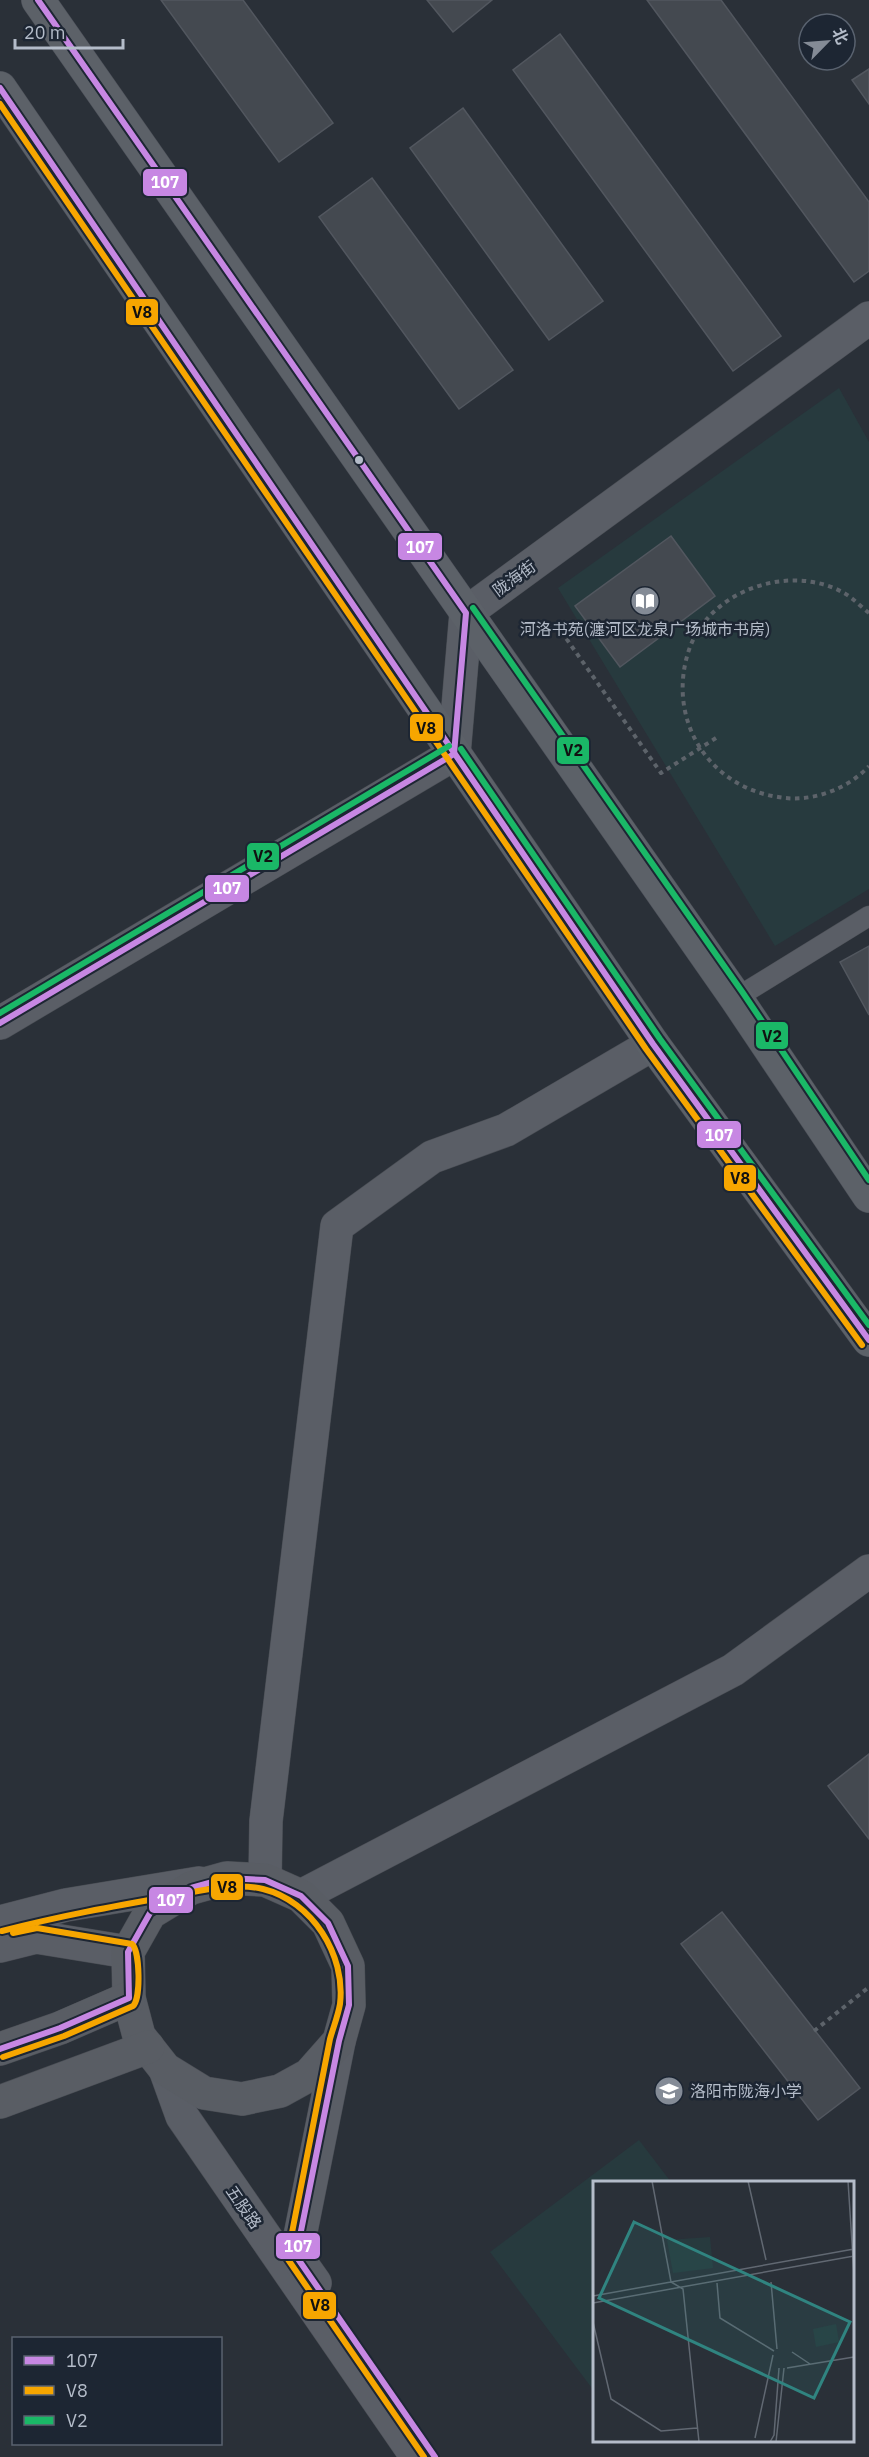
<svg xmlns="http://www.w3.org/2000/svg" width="869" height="2457" font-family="'IBM Plex Sans','Noto Sans SC',sans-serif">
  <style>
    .green { fill: #273a3e }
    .building { fill: #444950; stroke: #52575f; stroke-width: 1.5 }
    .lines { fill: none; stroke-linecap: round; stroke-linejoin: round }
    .service-casing { stroke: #484c53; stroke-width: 21 }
    .minor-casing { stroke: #484c53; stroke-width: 34 }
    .tertiary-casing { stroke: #484c53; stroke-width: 34 }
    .secondary-casing { stroke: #484c53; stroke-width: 34 }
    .primary-casing { stroke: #484c55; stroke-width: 34 }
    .path { stroke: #5d636a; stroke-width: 4; stroke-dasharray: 4.5 4.5; stroke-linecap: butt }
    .service { stroke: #5a5e66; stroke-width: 20 }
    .minor { stroke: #5a5e66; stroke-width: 33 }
    .tertiary { stroke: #5a5e66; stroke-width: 33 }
    .secondary { stroke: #595d64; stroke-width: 33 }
    .primary { stroke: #5c6168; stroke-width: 33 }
    .bus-1-casing { stroke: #1d2633; stroke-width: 10 }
    .bus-2-casing { stroke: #1d2633; stroke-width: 10 }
    .bus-3-casing { stroke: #1d2633; stroke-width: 10 }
    .bus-1 { stroke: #c787e3; stroke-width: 6 }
    .bus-2 { stroke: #f7a600; stroke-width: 6 }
    .bus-3 { stroke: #1ab867; stroke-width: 6 }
    .bus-dot { fill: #b4bcc9; stroke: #1d2633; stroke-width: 2 }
    .labels { text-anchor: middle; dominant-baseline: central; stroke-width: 5; stroke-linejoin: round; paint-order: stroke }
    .street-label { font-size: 16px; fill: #b4bcc9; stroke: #1d2633 }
    .poi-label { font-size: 16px; fill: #b4bcc9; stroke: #1d2633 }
    .inset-road { fill: none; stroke: #616872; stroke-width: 1.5 }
    .view { fill: #308480; fill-opacity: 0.15; stroke: #308480; stroke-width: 3 }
    .inset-edge { fill: none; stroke: #b4bcc9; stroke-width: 3 }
    .line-badge { stroke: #1d2633; stroke-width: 2 }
    .badge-label { font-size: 16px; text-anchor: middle; font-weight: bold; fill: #fff }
    .pale-badge-label { font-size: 16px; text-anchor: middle; font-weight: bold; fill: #111 }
  </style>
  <rect width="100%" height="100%" fill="#2a3038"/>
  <g class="green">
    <polygon points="839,388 869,442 869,889 775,946 558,588"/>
    <polygon points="639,2140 671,2182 594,2182 594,2391 490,2252"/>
  </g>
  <g class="building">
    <polygon points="161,0 243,0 333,123 279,162"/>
    <polygon points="427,0 492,0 453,32"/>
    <polygon points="647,0 721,0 869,202 869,271 854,282"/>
    <polygon points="560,34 781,336 733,371 513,70"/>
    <polygon points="869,69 869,104 852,80"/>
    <polygon points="463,108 603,301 549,340 410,148"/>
    <polygon points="372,178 513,370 459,409 319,217"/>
    <polygon points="671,536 715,596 620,667 575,606"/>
    <polygon points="869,946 869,1015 840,962"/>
    <polygon points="869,1754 869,1839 828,1786"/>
    <polygon points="722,1912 860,2088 818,2120 681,1944"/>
  </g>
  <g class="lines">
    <g class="service-casing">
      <polyline id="service" points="736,998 869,916"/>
    </g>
    <g class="minor-casing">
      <g id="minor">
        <polyline points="0,1023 454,754 466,613 869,318"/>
        <polyline points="265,1880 266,1821 337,1226 432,1157 506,1130 653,1044"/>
        <polyline points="301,1896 733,1670 869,1571"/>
      </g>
    </g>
    <g class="tertiary-casing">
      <g id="tertiary">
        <polyline points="0,1922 66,1905 199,1883"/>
        <polyline points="0,1946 36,1937 128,1952"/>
        <polyline points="165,2069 182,2116 417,2457"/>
        <polyline points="315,2283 296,2256 339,2041"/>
      </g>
    </g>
    <g class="secondary-casing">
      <g id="secondary">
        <polygon points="227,1878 265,1880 301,1896 328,1923 348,1966 349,2005 339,2041 309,2075 280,2091 242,2099 204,2093 165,2069 139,2036 129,1998 128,1952 150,1913 191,1888"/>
        <polyline points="0,2049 60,2028 129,1998"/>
        <polyline points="0,2102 148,2047"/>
      </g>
    </g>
    <g class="primary-casing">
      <g id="primary">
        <polyline points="38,0 736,998 869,1196"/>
        <polyline points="0,88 653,1044 869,1340"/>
      </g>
    </g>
    <g class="path">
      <path d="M 869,613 C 861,607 853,598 844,593 C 791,563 712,589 690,647 C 665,716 706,786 778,797 C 810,803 847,790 869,766"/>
      <polyline points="556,624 661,773 716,738"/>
      <polyline points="814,2031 869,1987"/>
    </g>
    <use href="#service" class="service"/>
    <use href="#minor" class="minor"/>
    <use href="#tertiary" class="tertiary"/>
    <use href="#secondary" class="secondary"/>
    <use href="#primary" class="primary"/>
    <g class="bus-1-casing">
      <g id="bus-1">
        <polyline points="38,0 466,613 454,754"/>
        <polyline points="0,88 653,1044 869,1340"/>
        <polyline points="0,1023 454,754"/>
        <polyline points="0,2049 60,2028 129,1998 128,1952 150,1913 191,1888 227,1878 265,1880 301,1896 328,1923 348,1966 349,2005 339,2041 296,2256 435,2457"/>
      </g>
    </g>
    <g class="bus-2-casing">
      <g id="bus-2">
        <polyline points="0,104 646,1049 862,1345"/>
        <path d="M 2,1931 C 59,1916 115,1906 172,1896 C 201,1891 234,1882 263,1889 C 312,1901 346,1955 340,2004 C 338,2016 333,2028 330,2039 L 287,2258 L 424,2457"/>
        <path d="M 3,2057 L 64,2036 L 133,2006 C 141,1999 140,1951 132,1944 L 37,1928 L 13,1933"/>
      </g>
    </g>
    <g class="bus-3-casing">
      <g id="bus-3">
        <polyline points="473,608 743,993 869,1180"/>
        <polyline points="461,749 660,1039 869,1325"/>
        <polyline points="0,1013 449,746"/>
      </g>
    </g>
    <use href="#bus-1" class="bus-1"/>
    <use href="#bus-2" class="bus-2"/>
    <use href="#bus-3" class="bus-3"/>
  </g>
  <defs>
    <g id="library-disc" transform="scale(1.5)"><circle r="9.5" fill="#848b96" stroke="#1d2633"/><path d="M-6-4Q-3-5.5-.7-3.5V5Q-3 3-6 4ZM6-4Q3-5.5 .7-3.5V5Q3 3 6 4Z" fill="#fff"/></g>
    <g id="school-disc" transform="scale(1.5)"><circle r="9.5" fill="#848b96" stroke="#1d2633"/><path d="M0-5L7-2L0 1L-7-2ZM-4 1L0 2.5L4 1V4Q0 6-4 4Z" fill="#fff"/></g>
  </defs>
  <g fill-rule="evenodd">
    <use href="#library-disc" x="645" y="601"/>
    <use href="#school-disc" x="669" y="2091"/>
  </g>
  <circle class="bus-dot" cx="359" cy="460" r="5"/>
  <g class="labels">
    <g class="street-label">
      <text transform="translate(514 578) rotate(-36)">陇海街</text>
      <text transform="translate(244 2207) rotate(55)">五股路</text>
    </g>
    <g class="poi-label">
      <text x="645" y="629">河洛书苑(瀍河区龙泉广场城市书房)</text>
      <text x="690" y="2091" text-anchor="start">洛阳市陇海小学</text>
    </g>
  </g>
  <g transform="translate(593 2181)">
    <rect width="261" height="261" fill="#2a3038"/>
    <path d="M 117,56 L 120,87 L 80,92 L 74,59 ZM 243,143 L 246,161 L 223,166 L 220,148 Z" fill="#273a3e"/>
    <path class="inset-road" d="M 59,0 L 78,101 L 90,108 L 106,261M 155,0 L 173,79M 255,0 L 261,93M 178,101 L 184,168M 124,102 L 127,137 L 181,170M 0,115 L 261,68M 0,122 L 261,75M 0,141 L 18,218 L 68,250 L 104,247M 199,171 L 217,183M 194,187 L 261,176M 162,257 L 180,174M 177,261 L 181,254 L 186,187M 183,261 L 191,187"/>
    <path class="view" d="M 41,41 L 257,141 L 221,217 L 6,117 Z"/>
    <rect width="261" height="261" class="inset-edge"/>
  </g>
  <g class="line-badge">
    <rect x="142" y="168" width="46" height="29" rx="6" fill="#c787e3"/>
    <rect x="125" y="298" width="34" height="28" rx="6" fill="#f7a600"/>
    <rect x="397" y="532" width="46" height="29" rx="6" fill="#c787e3"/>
    <rect x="409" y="713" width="35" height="29" rx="6" fill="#f7a600"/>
    <rect x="556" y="736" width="34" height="29" rx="6" fill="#1ab867"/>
    <rect x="246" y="842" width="34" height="29" rx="6" fill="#1ab867"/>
    <rect x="204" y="874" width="46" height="29" rx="6" fill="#c787e3"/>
    <rect x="755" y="1021" width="34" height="29" rx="6" fill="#1ab867"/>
    <rect x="696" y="1120" width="46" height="29" rx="6" fill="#c787e3"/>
    <rect x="723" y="1164" width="34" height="28" rx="6" fill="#f7a600"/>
    <rect x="210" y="1873" width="34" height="28" rx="6" fill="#f7a600"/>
    <rect x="148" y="1886" width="46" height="28" rx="6" fill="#c787e3"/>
    <rect x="275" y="2232" width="46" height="28" rx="6" fill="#c787e3"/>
    <rect x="302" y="2291" width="35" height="29" rx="6" fill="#f7a600"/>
  </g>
  <g class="badge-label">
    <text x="165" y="188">107</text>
    <text x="420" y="553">107</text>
    <text x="227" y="894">107</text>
    <text x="719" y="1141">107</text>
    <text x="171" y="1906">107</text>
    <text x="298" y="2252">107</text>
  </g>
  <g class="pale-badge-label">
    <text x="142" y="318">V8</text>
    <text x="426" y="734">V8</text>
    <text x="573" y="756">V2</text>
    <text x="263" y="862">V2</text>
    <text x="772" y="1042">V2</text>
    <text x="740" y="1184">V8</text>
    <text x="227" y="1893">V8</text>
    <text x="320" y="2311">V8</text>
  </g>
  <rect x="12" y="2337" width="210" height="108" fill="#1d2633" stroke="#59626f" stroke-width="1.5"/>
  <rect x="24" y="2356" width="30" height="9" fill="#c787e3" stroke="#59626f" stroke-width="1.5"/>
  <text x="66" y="2367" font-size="18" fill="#b4bcc9">107</text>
  <rect x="24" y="2386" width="30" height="9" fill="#f7a600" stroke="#59626f" stroke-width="1.5"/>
  <text x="66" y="2397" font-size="18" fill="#b4bcc9">V8</text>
  <rect x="24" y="2416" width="30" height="9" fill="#1ab867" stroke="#59626f" stroke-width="1.5"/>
  <text x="66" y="2427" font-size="18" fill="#b4bcc9">V2</text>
  <g transform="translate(827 42) rotate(65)"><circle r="28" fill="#1d2633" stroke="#59626f" stroke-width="1.5"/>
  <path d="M0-4.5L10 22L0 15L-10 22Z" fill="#848b96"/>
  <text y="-9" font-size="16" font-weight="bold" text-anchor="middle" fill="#b4bcc9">北</text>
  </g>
  <path d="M15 39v9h108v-9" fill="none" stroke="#b4bcc9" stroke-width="3"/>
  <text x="24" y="39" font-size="18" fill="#b4bcc9" stroke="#1d2633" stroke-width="4.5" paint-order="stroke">20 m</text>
</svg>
